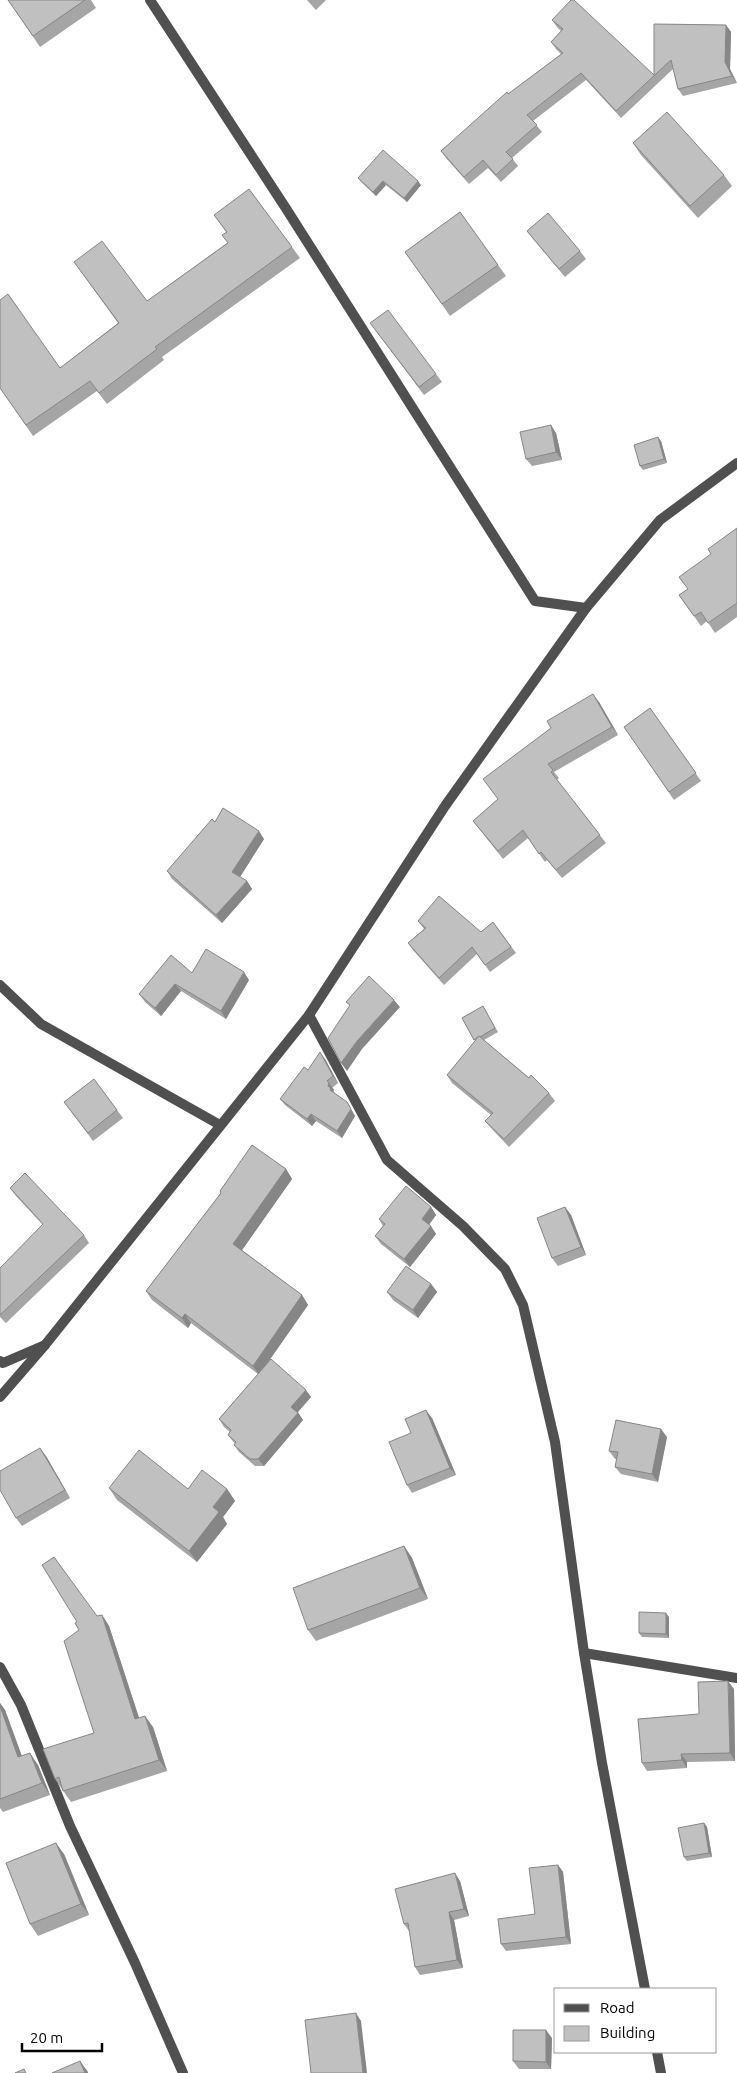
<svg xmlns="http://www.w3.org/2000/svg" width="737" height="2073" font-family="Ubuntu,sans-serif">
  <style>
    .lines { fill: none; stroke-linecap: round; stroke-linejoin: round }
    .minor { stroke: #505050; stroke-width: 10 }
    .tertiary { stroke: #505050; stroke-width: 10 }
    .wall { fill: #a5a5a5 }
    .shaded-wall { fill: #868686 }
    .building { fill: #c0c0c0; stroke: #868686 }
  </style>
  <rect width="100%" height="100%" fill="#fff"/>
  <g class="lines">
    <g class="minor">
      <polyline points="150,0 287,210 535,601 586,608"/>
      <polyline points="0,985 41,1024 220,1125"/>
      <polyline points="309,1015 387,1160 463,1226 505,1269 523,1305 555,1442 584,1653 602,1763 645,1989"/>
      <polyline points="0,1361 3,1363 45,1345"/>
      <polyline points="584,1653 737,1678"/>
      <polyline points="0,1667 21,1705 70,1826 135,1963 183,2073"/>
      <polyline points="657,2052 661,2073"/>
    </g>
    <polyline class="tertiary" points="0,1397 45,1345 309,1015 445,806 586,608 660,520 737,463"/>
  </g>
  <g class="wall">
    <polygon points="8,0 91,0 96,8 40,47"/>
    <polygon points="307,0 326,0 316,10"/>
    <polygon points="552,20 654,75 654,24 726,25 731,32 730,69 737,83 683,96 678,89 673,69 621,118 586,80 533,121 542,132 512,158 518,166 501,182 488,168 469,184 446,158 441,151 508,94 561,54 556,49 551,42 561,31 557,27"/>
    <polygon points="633,143 724,175 732,186 698,218 641,155"/>
    <polygon points="358,178 421,185 407,202 386,185 376,196 361,182"/>
    <polygon points="460,212 506,276 450,316 405,252"/>
    <polygon points="214,215 292,247 300,258 162,357 164,360 107,404 97,391 33,436 0,388 60,368 118,323 74,262 147,301 227,243 226,232"/>
    <polygon points="527,231 580,251 586,259 565,277 533,239"/>
    <polygon points="376,331 436,374 442,382 424,395"/>
    <polygon points="556,433 562,460 532,466 526,459"/>
    <polygon points="661,441 667,463 643,470 640,466"/>
    <polygon points="737,528 737,617 715,633 707,621 701,626 679,595 688,589 711,554"/>
    <polygon points="599,702 618,735 554,772 559,778 557,780 606,843 562,878 547,860 545,862 528,838 503,859 473,821 498,799"/>
    <polygon points="650,708 701,781 674,800 624,727"/>
    <polygon points="215,822 264,839 240,877 247,881 252,889 222,923 172,879 167,871"/>
    <polygon points="418,921 481,932 493,922 516,953 490,972 477,954 444,985 413,950 408,943 424,929"/>
    <polygon points="192,973 249,980 226,1019 181,991 161,1016 145,1002 139,994"/>
    <polygon points="483,1006 498,1032 484,1040 529,1078 549,1093 555,1101 509,1147 491,1128 485,1121 491,1115 452,1083 447,1075 475,1041 462,1018"/>
    <polygon points="325,1059 338,1083 332,1088 334,1090 333,1091 335,1094 347,1102 355,1116 342,1138 316,1121 312,1126 285,1105 280,1099 308,1070"/>
    <polygon points="64,1102 117,1110 123,1118 93,1141"/>
    <polygon points="286,1169 292,1179 242,1250 302,1295 308,1305 266,1365 311,1397 298,1412 303,1420 264,1466 255,1466 239,1452 234,1445 235,1444 228,1435 230,1432 224,1427 219,1419 258,1374 191,1323 188,1328 152,1300 146,1291 221,1193 220,1191"/>
    <polygon points="10,1188 84,1235 89,1243 6,1323 0,1317 0,1268 43,1225 16,1196"/>
    <polygon points="431,1207 436,1215 429,1225 436,1234 410,1267 381,1244 375,1236 383,1226 379,1219"/>
    <polygon points="565,1207 571,1215 586,1255 558,1266 552,1258"/>
    <polygon points="431,1284 437,1292 418,1318 393,1300 387,1292"/>
    <polygon points="432,1418 456,1475 412,1493 407,1485 411,1433"/>
    <polygon points="667,1437 658,1482 621,1474 615,1467 617,1459 615,1459 609,1451"/>
    <polygon points="46,1456 70,1498 22,1526 16,1518"/>
    <polygon points="109,1488 227,1489 235,1501 223,1517 227,1524 197,1562 117,1500"/>
    <polygon points="404,1546 412,1558 428,1599 316,1641 308,1630"/>
    <polygon points="102,1615 109,1626 139,1718 153,1727 167,1771 71,1802 55,1779 94,1733 79,1630 97,1616"/>
    <polygon points="669,1617 669,1638 642,1637 639,1633"/>
    <polygon points="734,1689 735,1761 687,1762 687,1768 647,1771 642,1763 699,1714"/>
    <polygon points="0,1703 5,1710 22,1756 38,1765 50,1795 3,1812 0,1808"/>
    <polygon points="704,1823 707,1827 712,1857 687,1861 684,1857"/>
    <polygon points="64,1854 89,1915 38,1936 30,1924"/>
    <polygon points="558,1865 563,1872 571,1944 506,1951 501,1944 535,1914"/>
    <polygon points="460,1881 469,1916 454,1920 463,1968 420,1975 415,1967 409,1931 404,1924"/>
    <polygon points="552,2038 551,2069 519,2069 513,2061"/>
  </g>
  <g class="shaded-wall">
    <polygon points="726,25 731,32 730,69 737,83 732,76 725,62"/>
    <polygon points="383,181 386,185 376,196 373,192"/>
    <polygon points="418,181 421,185 407,202 404,198"/>
    <polygon points="551,425 556,433 562,460 556,452"/>
    <polygon points="658,437 661,441 667,463 664,459"/>
    <polygon points="593,694 599,702 618,735 612,727"/>
    <polygon points="259,831 264,839 238,880 232,872"/>
    <polygon points="247,881 252,889 222,923 216,915"/>
    <polygon points="244,972 249,980 226,1019 221,1011"/>
    <polygon points="175,984 181,991 161,1016 155,1008"/>
    <polygon points="394,1000 400,1007 362,1049 347,1071 341,1063 357,1041"/>
    <polygon points="320,1052 325,1059 338,1083 333,1076"/>
    <polygon points="329,1083 334,1090 333,1091 336,1095 330,1090 328,1086"/>
    <polygon points="347,1102 355,1116 342,1138 337,1131"/>
    <polygon points="311,1114 316,1121 312,1126 307,1119"/>
    <polygon points="286,1169 292,1179 240,1253 233,1244"/>
    <polygon points="431,1207 436,1215 427,1227 422,1219"/>
    <polygon points="565,1207 571,1215 586,1255 581,1247"/>
    <polygon points="431,1226 436,1234 410,1267 404,1259"/>
    <polygon points="431,1284 437,1292 418,1318 413,1310"/>
    <polygon points="302,1295 308,1305 259,1375 253,1366"/>
    <polygon points="185,1314 191,1323 188,1328 182,1318"/>
    <polygon points="306,1390 311,1397 296,1414 291,1407"/>
    <polygon points="426,1410 432,1418 456,1475 450,1468"/>
    <polygon points="298,1413 303,1420 264,1466 258,1459"/>
    <polygon points="661,1429 667,1437 658,1482 652,1474"/>
    <polygon points="40,1448 46,1456 70,1498 65,1490"/>
    <polygon points="227,1489 235,1501 223,1517 227,1524 197,1562 189,1551 213,1507"/>
    <polygon points="404,1546 412,1558 428,1599 420,1588"/>
    <polygon points="666,1613 669,1617 669,1638 666,1634"/>
    <polygon points="102,1615 109,1626 143,1730 135,1719"/>
    <polygon points="728,1681 734,1689 735,1761 730,1753"/>
    <polygon points="0,1703 5,1710 26,1768 18,1757 0,1706"/>
    <polygon points="145,1716 153,1727 167,1771 159,1760"/>
    <polygon points="30,1753 38,1765 50,1795 42,1783"/>
    <polygon points="681,1754 687,1762 687,1768 682,1760"/>
    <polygon points="704,1823 707,1827 712,1857 709,1853"/>
    <polygon points="56,1843 64,1854 89,1915 81,1904"/>
    <polygon points="558,1865 563,1872 571,1944 566,1937"/>
    <polygon points="455,1873 460,1881 469,1916 464,1909"/>
    <polygon points="449,1912 454,1920 463,1968 457,1960"/>
    <polygon points="356,2013 361,2021 367,2073 363,2073"/>
    <polygon points="546,2030 552,2038 551,2069 546,2062"/>
    <polygon points="80,2061 88,2072 88,2073 85,2073"/>
  </g>
  <g class="building">
    <polygon points="8,0 85,0 33,36"/>
    <polygon points="571,0 574,0 654,75 654,24 726,25 725,62 732,76 678,89 671,60 616,111 581,73 527,115 537,125 506,152 513,159 496,175 483,160 464,177 441,151 507,92 508,94 563,53 551,42 563,29 552,20"/>
    <polygon points="667,112 724,175 690,206 633,143"/>
    <polygon points="383,150 418,181 404,198 383,181 373,192 358,178"/>
    <polygon points="249,189 292,247 155,347 157,349 99,393 90,381 26,425 0,388 0,300 8,294 60,368 119,323 74,262 102,241 147,301 228,243 222,235 227,232 214,215"/>
    <polygon points="460,212 498,265 442,304 405,252"/>
    <polygon points="548,213 580,251 559,269 527,231"/>
    <polygon points="388,310 436,374 419,387 370,323"/>
    <polygon points="551,425 556,452 526,459 520,432"/>
    <polygon points="658,437 664,459 640,466 634,445"/>
    <polygon points="737,528 737,603 708,623 701,612 694,616 679,595 688,589 679,577 711,554 708,549"/>
    <polygon points="593,694 612,727 548,764 553,770 551,772 600,835 556,870 541,852 539,854 523,830 498,851 473,821 498,799 483,779 551,728 547,721"/>
    <polygon points="650,708 696,773 669,792 624,727"/>
    <polygon points="223,808 259,831 232,872 247,881 216,915 167,871 212,819 215,822"/>
    <polygon points="439,896 481,932 493,922 511,947 485,965 472,947 439,978 408,943 426,928 418,921"/>
    <polygon points="206,949 244,972 221,1011 175,984 155,1008 139,994 171,955 192,973"/>
    <polygon points="369,976 394,1000 357,1041 341,1063 328,1038 350,1005 346,1002"/>
    <polygon points="483,1006 495,1028 480,1037 479,1036 474,1040 462,1018"/>
    <polygon points="479,1036 529,1078 531,1075 549,1093 504,1139 485,1121 493,1113 447,1075"/>
    <polygon points="320,1052 333,1076 327,1081 329,1083 328,1086 331,1088 330,1090 347,1102 351,1109 337,1131 311,1114 307,1119 280,1099 304,1067 308,1070"/>
    <polygon points="94,1079 117,1110 88,1133 64,1102"/>
    <polygon points="252,1145 286,1169 233,1244 302,1295 253,1366 185,1314 182,1318 146,1291 221,1193 220,1191"/>
    <polygon points="25,1173 84,1235 0,1315 0,1268 43,1224 10,1188"/>
    <polygon points="406,1186 431,1207 422,1219 431,1226 404,1259 375,1236 385,1224 379,1219"/>
    <polygon points="565,1207 581,1247 552,1258 537,1218"/>
    <polygon points="406,1266 431,1284 413,1310 387,1292"/>
    <polygon points="271,1359 306,1390 291,1407 298,1413 258,1459 250,1459 234,1445 236,1442 228,1435 231,1430 219,1419"/>
    <polygon points="426,1410 450,1468 407,1485 389,1442 411,1433 405,1419"/>
    <polygon points="616,1420 661,1429 652,1474 615,1467 618,1452 609,1451"/>
    <polygon points="40,1448 65,1490 16,1518 0,1490 0,1471"/>
    <polygon points="139,1450 188,1489 202,1470 227,1489 213,1507 219,1512 189,1551 109,1488"/>
    <polygon points="404,1546 420,1588 308,1630 293,1588"/>
    <polygon points="54,1557 97,1616 102,1615 135,1719 145,1716 159,1760 63,1791 59,1777 55,1779 43,1749 94,1733 64,1641 79,1630 75,1623 77,1622 42,1565"/>
    <polygon points="639,1612 666,1613 666,1634 639,1633"/>
    <polygon points="728,1681 730,1753 681,1754 682,1760 642,1763 638,1719 699,1714 698,1682"/>
    <polygon points="0,1706 18,1757 30,1753 42,1783 0,1799"/>
    <polygon points="704,1823 709,1853 684,1857 678,1828"/>
    <polygon points="56,1843 81,1904 30,1924 6,1863"/>
    <polygon points="558,1865 566,1937 501,1944 498,1919 535,1914 529,1868"/>
    <polygon points="455,1873 464,1909 449,1912 457,1960 415,1967 408,1923 404,1924 395,1889"/>
    <polygon points="356,2013 363,2073 311,2073 305,2020"/>
    <polygon points="513,2030 546,2030 546,2062 513,2061"/>
    <polygon points="80,2061 85,2073 52,2073"/>
    <polygon points="24,2069 26,2073 15,2073"/>
  </g>
  <rect x="554" y="1988" width="162" height="65" fill="#ffffff" stroke="#999999"/>
  <rect x="564" y="2004" width="25" height="8" fill="#505050" stroke="#999999"/>
  <text x="600" y="2013" font-size="15" fill="#000000">Road</text>
  <rect x="564" y="2026" width="25" height="15" fill="#c0c0c0" stroke="#999999"/>
  <text x="600" y="2038" font-size="15" fill="#000000">Building</text>
  <path d="M22 2043v8h80v-8" fill="none" stroke="#000000" stroke-width="2.5"/>
  <text x="30" y="2043" font-size="15" fill="#000000" stroke="#ffffff" stroke-width="4" paint-order="stroke">20 m</text>
</svg>
